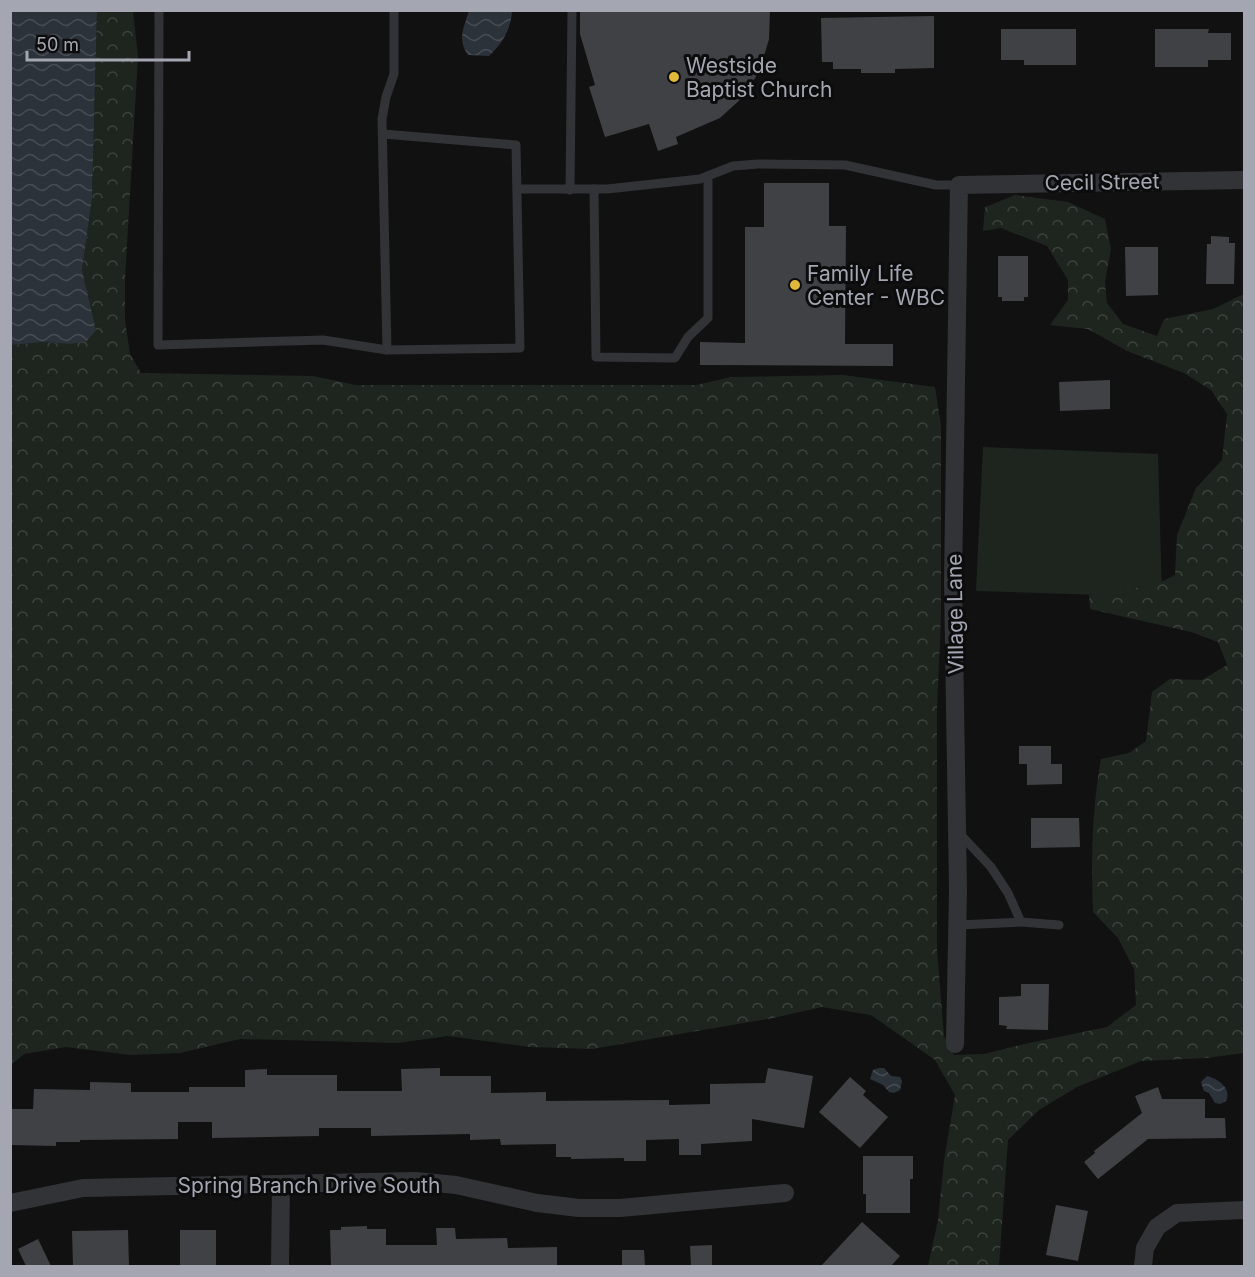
<svg xmlns="http://www.w3.org/2000/svg" width="1255" height="1277" font-family="Inter,sans-serif">
  <style>
    .green { fill: #1e251f }
    .forest { fill: url(#forest-crowns) }
    .water { fill: url(#water-waves) }
    .building { fill: #404145 }
    .lines { fill: none; stroke-linecap: round; stroke-linejoin: round }
    .service { stroke: #323337; stroke-width: 9 }
    .minor { stroke: #323337; stroke-width: 18 }
    .poi-dot { fill: #dfb83c; stroke: #0c0c0d; stroke-width: 2 }
    .labels { text-anchor: middle; dominant-baseline: central; stroke-width: 6; stroke-linejoin: round; paint-order: stroke }
    .poi-label { font-size: 21px; fill: #a4a7b2; stroke: #0c0c0d; text-anchor: start }
    .street-label { font-size: 21px; fill: #a4a7b2; stroke: #0c0c0d }
  </style>
  <defs>
    <pattern id="forest-crowns" width="20" height="18" patternUnits="userSpaceOnUse" patternTransform="scale(1.5)"><rect width="20" height="18" fill="#1e251f"/><path d="M2 6a3 3 0 1 1 6 0M12 15a3 3 0 1 1 6 0" fill="none" stroke="#3c423d"/></pattern>
    <pattern id="water-waves" width="16" height="10" patternUnits="userSpaceOnUse" patternTransform="scale(1.5)"><rect width="16" height="10" fill="#2c323a"/><path d="M0 5q4-4 8 0t8 0" fill="none" stroke="#484d54"/></pattern>
  </defs>
  <rect width="100%" height="100%" fill="#111112"/>
  <polygon class="green" points="983,447 1158,454 1162,597 976,591"/>
  <path class="forest" d="M 97,11 L 133,11 L 138,56 L 125,279 L 125,320 L 130,354 L 141,373 L 313,376 L 356,385 L 696,385 L 731,377 L 843,375 L 935,387 L 941,426 L 941,615 L 937,709 L 937,950 L 944,1036 L 954,1055 L 984,1054 L 1020,1045 L 1107,1027 L 1136,1005 L 1134,969 L 1118,938 L 1093,912 C 1091,861 1092,809 1101,759 L 1129,753 L 1146,741 L 1152,692 L 1170,679 L 1202,680 L 1227,665 L 1218,642 L 1191,632 L 1090,609 L 1089,595 L 1155,585 L 1175,575 L 1177,535 L 1196,488 L 1222,460 L 1227,414 L 1211,390 L 1184,373 L 1127,351 L 1088,329 L 1050,325 L 1068,300 L 1068,280 L 1047,246 L 1001,228 L 983,231 L 985,207 L 1015,195 L 1068,202 L 1105,219 L 1111,249 L 1105,282 L 1107,303 L 1123,324 L 1157,336 L 1164,319 L 1213,309 L 1244,294 L 1244,1053 L 1206,1058 L 1141,1061 L 1077,1087 L 1039,1110 L 1008,1140 L 999,1266 L 928,1266 L 938,1220 L 944,1161 L 955,1095 L 935,1060 L 871,1015 L 822,1007 L 773,1018 L 592,1049 L 530,1047 L 448,1036 L 397,1043 L 240,1039 L 180,1053 L 130,1055 L 66,1047 L 24,1054 L 11,1065 L 11,345 L 44,342 L 69,344 L 96,330 L 82,270 L 92,198 Z"/>
  <g class="water">
    <polygon points="10,11 97,11 92,198 82,270 96,330 86,342 69,344 44,342 11,345"/>
    <path d="M 469,11 L 512,11 C 511,29 503,43 489,56 L 468,55 C 457,39 464,27 469,11 Z"/>
    <polygon points="879,1068 884,1068 891,1076 900,1077 902,1081 900,1090 894,1093 889,1092 883,1085 870,1079 873,1070"/>
    <path d="M 1207,1076 C 1219,1079 1232,1089 1226,1101 L 1220,1104 L 1215,1103 L 1209,1093 L 1204,1091 L 1201,1082 Z"/>
  </g>
  <g class="building">
    <polygon points="580,10 770,10 769,39 760,70 743,97 720,118 676,137 678,144 658,151 649,124 605,137 589,87 595,85 580,34"/>
    <polygon points="934,16 934,68 895,69 895,73 861,73 861,69 833,69 833,62 822,62 821,18"/>
    <polygon points="1001,29 1076,29 1076,65 1024,65 1024,60 1001,60"/>
    <polygon points="1155,29 1209,29 1208,33 1231,33 1231,60 1208,60 1208,67 1155,67"/>
    <polygon points="764,183 829,183 829,226 846,226 845,344 893,344 893,366 700,365 700,342 745,343 745,227 764,227"/>
    <polygon points="1211,236 1229,237 1229,243 1235,243 1234,284 1206,284 1207,244 1211,244"/>
    <polygon points="1125,247 1158,247 1158,295 1126,296"/>
    <polygon points="998,256 1028,256 1028,297 1024,297 1024,301 1002,301 1002,297 998,297"/>
    <polygon points="1110,380 1110,409 1060,411 1059,382"/>
    <polygon points="1019,746 1051,746 1051,764 1062,764 1062,784 1027,785 1027,764 1019,764"/>
    <polygon points="1031,818 1079,818 1080,847 1031,848"/>
    <polygon points="1021,984 1049,984 1048,1030 1006,1029 1007,1026 999,1025 999,997 1021,996"/>
    <polygon points="440,1068 440,1076 491,1076 491,1093 546,1092 546,1101 669,1100 669,1105 710,1104 710,1084 765,1083 768,1068 813,1076 804,1128 752,1119 752,1141 701,1144 701,1155 679,1155 679,1139 646,1140 646,1161 624,1161 624,1158 571,1159 571,1157 556,1157 556,1144 501,1145 500,1139 470,1140 470,1134 371,1136 371,1128 319,1128 319,1136 212,1138 212,1122 178,1122 178,1139 80,1140 80,1142 56,1142 56,1146 10,1145 10,1109 33,1109 34,1089 90,1090 90,1082 131,1083 131,1092 189,1092 189,1087 245,1087 245,1070 267,1069 267,1075 337,1075 337,1091 402,1091 401,1069"/>
    <polygon points="850,1077 866,1091 863,1095 888,1117 860,1148 819,1112"/>
    <polygon points="1158,1087 1162,1099 1205,1099 1205,1118 1225,1118 1226,1138 1148,1139 1098,1179 1084,1162 1095,1153 1094,1151 1142,1113 1135,1096"/>
    <polygon points="863,1156 913,1156 913,1179 910,1179 910,1213 866,1213 866,1194 863,1194"/>
    <polygon points="1056,1205 1088,1211 1078,1261 1046,1255"/>
    <polygon points="862,1222 900,1256 891,1266 821,1266"/>
    <polygon points="367,1226 367,1229 386,1229 386,1245 437,1245 436,1228 455,1228 456,1239 507,1238 508,1248 557,1247 557,1266 331,1266 330,1230 341,1230 341,1227"/>
    <polygon points="128,1230 129,1266 73,1266 72,1231"/>
    <rect x="180" y="1230" width="36" height="36"/>
    <polygon points="38,1239 51,1266 26,1266 18,1249"/>
    <polygon points="712,1245 712,1266 691,1266 690,1246"/>
    <polygon points="622,1250 644,1250 645,1266 622,1266"/>
  </g>
  <g class="lines">
    <g class="service">
      <polyline points="159,10 158,345 323,340 387,350 520,348 516,145 383,134"/>
      <polyline points="518,189 607,189 700,179 733,166 758,164 845,165 936,185 959,185"/>
      <polyline points="594,189 596,357 675,358 688,337 708,318 708,176"/>
      <polyline points="570,190 572,10"/>
      <polyline points="387,350 382,119 386,97 394,74 394,10"/>
      <polyline points="959,833 991,867 1008,893 1021,922 1059,925"/>
      <polyline points="958,925 1021,922"/>
    </g>
    <g class="minor">
      <polyline points="955,1044 958,890 953,582 959,185 1244,180"/>
      <polyline points="10,1203 83,1188 415,1181 456,1185 537,1203 579,1208 620,1208 785,1193"/>
      <polyline points="280,1266 281,1184"/>
      <polyline points="1143,1266 1145,1248 1157,1227 1177,1213 1244,1210"/>
    </g>
  </g>
  <g class="poi-dot">
    <circle cx="674" cy="77" r="6"/>
    <circle cx="795" cy="285" r="6"/>
  </g>
  <g class="labels">
    <g class="poi-label">
      <text x="686" y="65">Westside<tspan x="686" dy="24">Baptist Church</tspan></text>
      <text x="807" y="273">Family Life<tspan x="807" dy="24">Center - WBC</tspan></text>
    </g>
    <g class="street-label">
      <text transform="translate(1102 182) rotate(-1)">Cecil Street</text>
      <text transform="translate(955 614) rotate(-91)">Village Lane</text>
      <text x="309" y="1185">Spring Branch Drive South</text>
    </g>
  </g>
  <rect width="1255" height="1277" fill="none" stroke="#a4a7b2" stroke-width="24"/>
  <path d="M27 51v9h162v-9" fill="none" stroke="#a4a7b2" stroke-width="3"/>
  <text x="36" y="51" font-size="18" fill="#a4a7b2" stroke="#0c0c0d" stroke-width="4.5" paint-order="stroke">50 m</text>
</svg>
